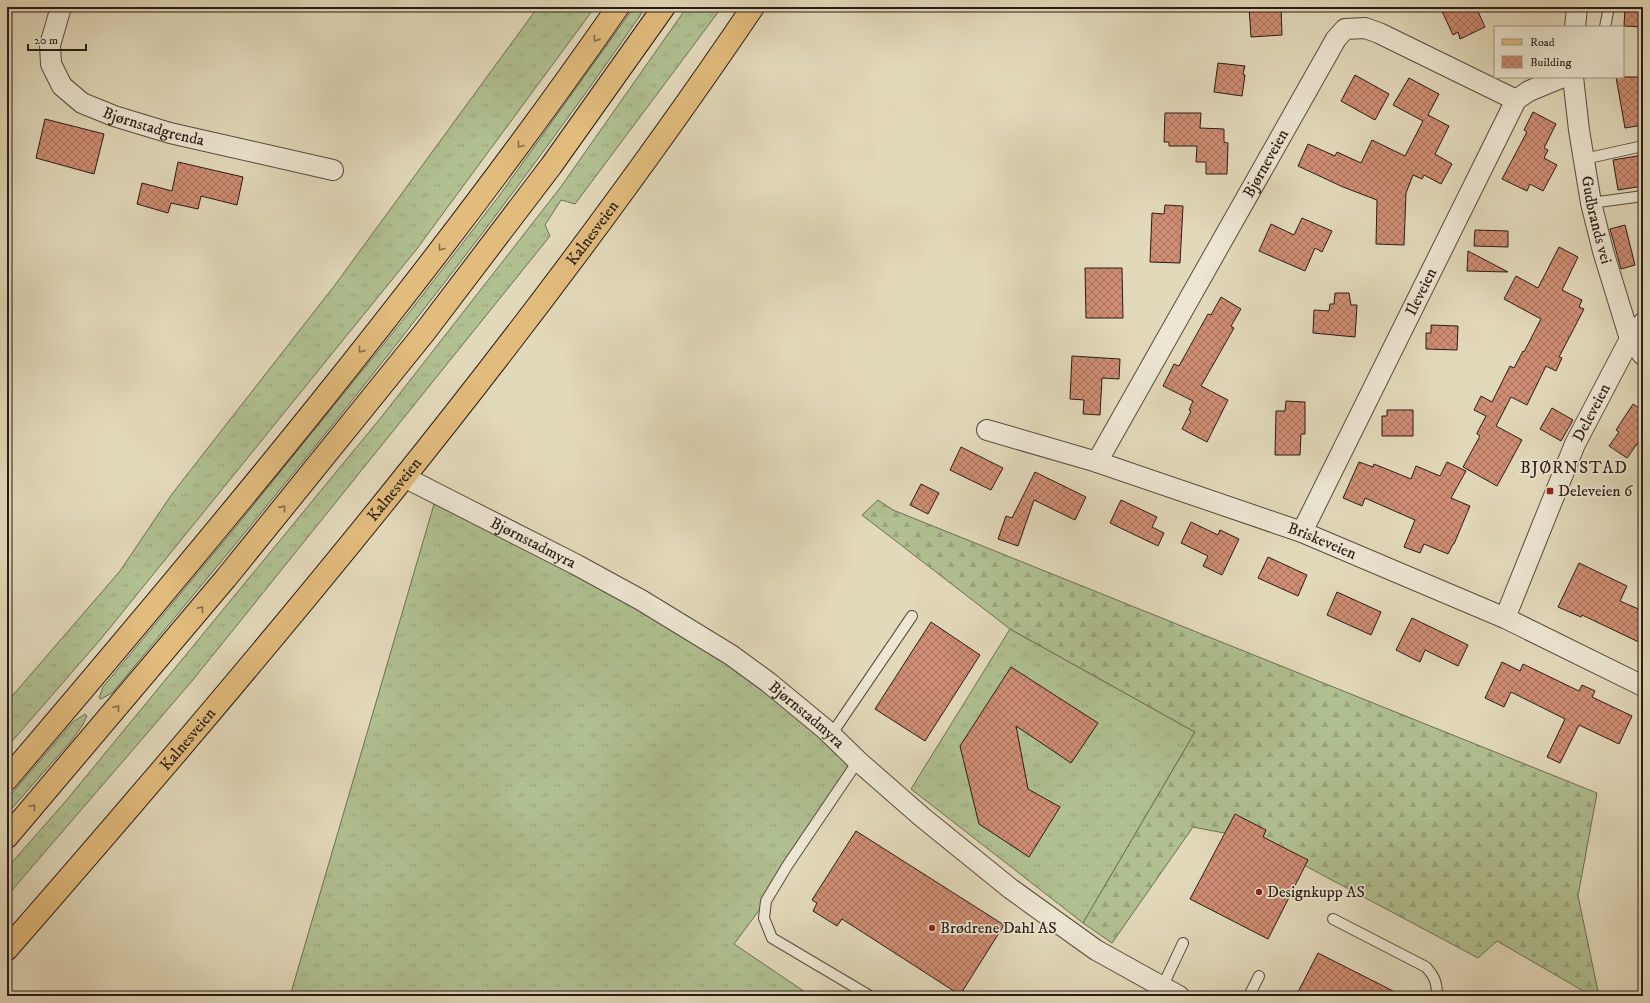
<svg xmlns="http://www.w3.org/2000/svg" width="1650" height="1003" font-family="'IM FELL DW Pica',serif">
  <style>
    .grass { fill: url(#grass-tufts); stroke: #6d6e53 }
    .forest { fill: url(#forest-firs); stroke: #6d6e53 }
    .building { fill: url(#building-cross-hatch); stroke: #2a1b15 }
    .lines { fill: none; stroke-linecap: round; stroke-linejoin: round }
    .lane-casing { stroke: #584a3e; stroke-width: 12 }
    .street-casing { stroke: #584a3e; stroke-width: 22 }
    .primary-casing { stroke: #2a1b15; stroke-width: 24 }
    .highway-casing { stroke: #2a1b15; stroke-width: 24 }
    .lane { stroke: #ece6d2; stroke-width: 10 }
    .street { stroke: #ece6d2; stroke-width: 20 }
    .primary { stroke: #e1bc7d; stroke-width: 22 }
    .highway { stroke: #e1bc7d; stroke-width: 22 }
    .oneway { stroke: #866c49 }
    .poi-dot { fill: #8f2418; stroke: #ece6d2; stroke-width: 1.5 }
    .labels { text-anchor: middle; dominant-baseline: central; stroke-width: 3.5; stroke-linejoin: round; paint-order: stroke }
    .street-label { font-size: 16px; fill: #2a1b15; stroke: #ece6d2 }
    .poi-label { font-size: 16px; fill: #2a1b15; stroke: #ece6d2; text-anchor: start }
    .neighbourhood-label { font-size: 17px; letter-spacing: 1px; fill: #2a1b15; stroke: #ece6d2 }
  </style>
  <defs>
    <pattern id="grass-tufts" width="24" height="20" patternUnits="userSpaceOnUse"><rect width="24" height="20" fill="#b0c091"/><path d="M3 7l-1-3M5 7V3M7 7l1-3M15 17l-1-3M17 17v-4M19 17l1-3" fill="none" stroke="#98a47c"/></pattern>
    <pattern id="forest-firs" width="22" height="20" patternUnits="userSpaceOnUse"><rect width="22" height="20" fill="#b0c091"/><path d="M5 1l3.5 6h-7zM16 11l3.5 6h-7z" fill="#98a47c"/></pattern>
    <pattern id="building-cross-hatch" width="8" height="8" patternUnits="userSpaceOnUse"><rect width="8" height="8" fill="#ce8d74"/><path d="M0 0l8 8M0 8l8-8" fill="none" stroke="#a7725e"/></pattern>
  </defs>
  <rect width="100%" height="100%" fill="#e2d9ba"/>
  <filter id="stains"><feTurbulence type="fractalNoise" baseFrequency=".005" numOctaves="4"/><feColorMatrix values="0 0 0 0 .2 0 0 0 0 .09 0 0 0 0 .02 0 0 0 .5 -.17"/></filter>
  <radialGradient id="worn" r=".72"><stop offset=".6" stop-color="#630" stop-opacity="0"/><stop offset="1" stop-color="#630" stop-opacity=".3"/></radialGradient>
  <g class="grass">
    <polygon points="538,7 595,7 416,250 100,640 7,747 7,702 120,571 172,494 335,285"/>
    <path d="M 634,7 L 646,7 C 482,246 298,470 112,693 L 101,699 L 99,698 L 103,687 L 230,534 L 408,314 L 499,196 Z"/>
    <polygon points="687,7 722,7 575,204 561,200 545,225 550,236 192,681 7,896 7,868 65,802 383,415 560,188"/>
    <polygon points="437,494 641,600 858,761 766,901 734,944 811,996 290,996"/>
    <polygon points="1010,629 1195,732 1083,923 911,789"/>
    <polygon points="85,714 87,716 82,726 71,741 7,814 7,799 73,722"/>
  </g>
  <polygon class="forest" points="878,500 893,510 1597,793 1578,896 1599,996 1592,996 1497,941 1478,958 1255,839 1193,827 1112,943 1083,923 1195,732 1010,629 862,515"/>
  <g class="building">
    <polygon points="1249,7 1281,7 1282,35 1251,37"/>
    <polygon points="1440,7 1476,7 1485,27 1460,39 1458,32 1453,35"/>
    <polygon points="1625,7 1643,7 1643,27 1624,26"/>
    <polygon points="1218,63 1245,66 1243,74 1245,75 1242,96 1214,92"/>
    <polygon points="1355,75 1389,94 1375,120 1341,101"/>
    <polygon points="1616,77 1643,77 1643,125 1625,128"/>
    <polygon points="1409,78 1439,94 1428,115 1449,126 1435,154 1452,164 1441,184 1424,175 1422,179 1413,175 1406,193 1404,245 1376,244 1377,200 1343,187 1298,166 1308,144 1335,156 1337,152 1361,163 1372,140 1405,156 1423,121 1393,105"/>
    <polygon points="1533,112 1556,124 1544,148 1548,150 1544,158 1557,165 1543,191 1530,184 1527,191 1502,179 1527,132 1524,130"/>
    <polygon points="1165,113 1201,113 1200,128 1224,129 1224,142 1228,143 1227,174 1206,174 1206,162 1196,162 1197,146 1169,146 1169,142 1164,142"/>
    <polygon points="45,119 104,134 94,174 36,158"/>
    <polygon points="1643,155 1643,186 1618,190 1613,160"/>
    <polygon points="178,162 243,177 237,205 201,196 198,209 171,203 168,213 137,204 142,183 172,191"/>
    <polygon points="1165,205 1183,206 1180,263 1150,262 1152,213 1164,214"/>
    <polygon points="1302,218 1332,231 1322,252 1315,248 1305,271 1259,251 1271,224 1294,235"/>
    <polygon points="1625,225 1635,265 1621,269 1610,229"/>
    <polygon points="1475,230 1508,231 1508,247 1474,246"/>
    <polygon points="1559,247 1578,257 1562,290 1582,300 1579,307 1584,309 1559,357 1562,358 1556,371 1546,366 1527,405 1511,397 1496,426 1522,440 1497,486 1463,467 1480,436 1477,434 1477,433 1486,416 1474,410 1481,396 1492,402 1510,366 1514,368 1523,351 1524,352 1541,319 1504,299 1516,276 1538,288"/>
    <polygon points="1468,251 1508,272 1467,271"/>
    <polygon points="1085,268 1122,268 1123,318 1086,318"/>
    <polygon points="1335,293 1349,293 1351,305 1357,305 1355,337 1313,333 1314,310 1329,311 1330,304 1334,304"/>
    <polygon points="1221,297 1241,309 1231,326 1234,328 1201,386 1228,400 1207,442 1182,429 1191,411 1189,410 1193,401 1163,386 1174,364 1179,366 1208,314 1211,315"/>
    <polygon points="1431,325 1458,326 1457,350 1426,349 1426,333 1431,333"/>
    <polygon points="1072,356 1120,359 1119,379 1102,378 1100,415 1083,414 1084,400 1070,399"/>
    <polygon points="1286,401 1305,402 1305,434 1301,434 1300,455 1275,455 1276,411 1285,411"/>
    <polygon points="1633,404 1643,411 1643,449 1637,444 1627,458 1609,446 1619,432 1616,430"/>
    <polygon points="1552,408 1573,420 1561,441 1540,429"/>
    <polygon points="1387,410 1413,410 1413,436 1382,436 1382,416 1387,416"/>
    <polygon points="961,447 1003,468 991,490 950,470"/>
    <polygon points="1359,462 1373,467 1374,464 1411,479 1416,466 1440,476 1447,462 1466,471 1451,498 1470,506 1454,544 1453,544 1448,554 1424,544 1420,553 1404,547 1415,520 1365,498 1362,506 1343,498"/>
    <polygon points="1035,472 1086,497 1075,520 1034,500 1018,546 998,539 1006,516 1012,518"/>
    <polygon points="921,484 939,493 928,514 910,505"/>
    <polygon points="1121,500 1157,517 1152,527 1164,533 1158,546 1110,523"/>
    <polygon points="1191,522 1218,535 1220,530 1239,539 1222,575 1203,566 1208,556 1181,543"/>
    <polygon points="1268,557 1307,575 1298,596 1258,578"/>
    <polygon points="1579,563 1627,586 1620,601 1643,611 1643,644 1582,615 1581,617 1558,607"/>
    <polygon points="1337,592 1381,612 1371,635 1327,615"/>
    <polygon points="1412,618 1468,645 1458,666 1425,650 1420,662 1396,650"/>
    <polygon points="931,622 980,655 925,741 875,709"/>
    <polygon points="1502,662 1520,671 1523,664 1579,691 1582,685 1595,691 1592,697 1632,716 1619,744 1579,725 1560,763 1547,757 1565,719 1511,692 1504,707 1485,698"/>
    <polygon points="1011,667 1098,723 1071,763 1016,726 1028,789 1060,807 1029,857 979,824 960,746"/>
    <polygon points="1235,814 1266,830 1263,837 1308,860 1268,939 1190,899"/>
    <polygon points="856,831 1004,925 960,995 842,919 837,926 813,911 817,903 812,900"/>
    <polygon points="1318,953 1403,996 1296,996"/>
  </g>
  <g class="lines">
    <g class="lane-casing">
      <g id="lane">
        <polyline points="1605,27 1608,12"/>
        <polyline points="1584,159 1643,146"/>
        <polyline points="1591,203 1643,196"/>
        <polyline points="831,735 912,616"/>
        <polyline points="858,761 787,866 766,901 764,918 772,938 870,996"/>
        <path d="M 1333,919 L 1426,967 C 1435,977 1437,983 1437,996"/>
        <polyline points="1158,996 1183,943"/>
        <polyline points="1249,996 1259,976"/>
      </g>
    </g>
    <g class="street-casing">
      <g id="street">
        <path id="s1" d="M 61,7 L 50,45 L 51,64 L 62,86 L 82,103 L 114,116 L 170,133 L 333,170"/>
        <polyline points="1575,27 1577,7"/>
        <path id="s2" d="M 1573,77 L 1579,130 L 1591,203 L 1603,251 L 1630,339 L 1643,355"/>
        <path id="s3" d="M 987,430 L 1097,462 L 1302,532 L 1505,618 L 1643,686"/>
        <path id="s4" d="M 1097,462 L 1336,39 L 1345,29 L 1365,28 L 1379,33 L 1516,100"/>
        <path id="s5" d="M 404,477 L 575,564 L 641,600 L 731,655 L 768,682 L 825,729 L 858,761 L 922,817 L 1011,889 L 1096,950 L 1179,996"/>
        <path id="s6" d="M 1302,532 L 1516,100 L 1529,91 L 1563,77"/>
        <path id="s7" d="M 1505,618 L 1575,444 L 1630,339 L 1643,323"/>
      </g>
    </g>
    <g class="primary-casing">
      <g id="primary">
        <path id="s8" d="M 7,949 C 270,648 528,339 753,7"/>
      </g>
    </g>
    <g class="highway-casing">
      <g id="highway">
        <path d="M 7,779 C 220,529 431,276 618,7"/>
        <polyline points="7,837 226,578 424,333 551,166 664,7"/>
      </g>
    </g>
    <use href="#lane" class="lane"/>
    <use href="#street" class="street"/>
    <use href="#primary" class="primary"/>
    <use href="#highway" class="highway"/>
  </g>
  <defs><path id="oneway-chevron" d="M-2-3.5L2.5 0L-2 3.5" fill="none" stroke-width="1.6" stroke-linecap="round" stroke-linejoin="round"/></defs>
  <g class="oneway">
    <use href="#oneway-chevron" transform="translate(596 39) rotate(125)"/>
    <use href="#oneway-chevron" transform="translate(520 145) rotate(127)"/>
    <use href="#oneway-chevron" transform="translate(441 248) rotate(128)"/>
    <use href="#oneway-chevron" transform="translate(361 350) rotate(129)"/>
    <use href="#oneway-chevron" transform="translate(283 508) rotate(-51)"/>
    <use href="#oneway-chevron" transform="translate(201 609) rotate(-50)"/>
    <use href="#oneway-chevron" transform="translate(117 708) rotate(-50)"/>
    <use href="#oneway-chevron" transform="translate(33 807) rotate(-49)"/>
  </g>
  <g class="poi-dot">
    <rect x="1546" y="487" width="8" height="8" rx="2"/>
    <circle cx="1259" cy="892" r="4"/>
    <circle cx="932" cy="928" r="4"/>
  </g>
  <g class="labels">
    <g class="street-label">
      <text stroke="none"><textPath href="#s1" startOffset="185">Bjørnstadgrenda</textPath></text>
      <text stroke="none"><textPath href="#s4" startOffset="343">Bjørneveien</textPath></text>
      <text stroke="none"><textPath href="#s2" startOffset="145">Gudbrands vei</textPath></text>
      <text stroke="none"><textPath href="#s8" startOffset="925">Kalnesveien</textPath></text>
      <text stroke="none"><textPath href="#s6" startOffset="268">Ileveien</textPath></text>
      <text stroke="none"><textPath href="#s7" startOffset="223">Deleveien</textPath></text>
      <text stroke="none"><textPath href="#s8" startOffset="601">Kalnesveien</textPath></text>
      <text stroke="none"><textPath href="#s3" startOffset="353">Briskeveien</textPath></text>
      <text stroke="none"><textPath href="#s5" startOffset="145">Bjørnstadmyra</textPath></text>
      <text stroke="none"><textPath href="#s5" startOffset="469">Bjørnstadmyra</textPath></text>
      <text stroke="none"><textPath href="#s8" startOffset="277">Kalnesveien</textPath></text>
    </g>
    <g class="poi-label">
      <text x="1558" y="491">Deleveien 6</text>
      <text x="1267" y="892">Designkupp AS</text>
      <text x="940" y="928">Brødrene Dahl AS</text>
    </g>
    <g class="neighbourhood-label">
      <text x="1574" y="468">BJØRNSTAD</text>
    </g>
  </g>
  <rect width="1650" height="1003" fill="none" stroke="#e2d9ba" stroke-width="24"/>
  <rect x="8" y="8" width="1634" height="987" fill="none" stroke="#2a1b15" stroke-width="2"/>
  <rect x="12" y="12" width="1626" height="979" fill="none" stroke="#2a1b15"/>
  <rect x="1494" y="26" width="130" height="52" fill="#ece6d2" stroke="#9e9586"/>
  <rect x="1502" y="39" width="20" height="6" fill="#e1bc7d" stroke="#9e9586"/>
  <text x="1530" y="46" font-size="12" fill="#2a1b15">Road</text>
  <rect x="1502" y="56" width="20" height="12" fill="url(#building-cross-hatch)" stroke="#9e9586"/>
  <text x="1530" y="66" font-size="12" fill="#2a1b15">Building</text>
  <path d="M28 44v6h58v-6" fill="none" stroke="#2a1b15" stroke-width="2"/>
  <text x="34" y="44" font-size="12" fill="#2a1b15" stroke="#ece6d2" stroke-width="3" paint-order="stroke">20 m</text>
  <rect width="100%" height="100%" filter="url(#stains)"/>
  <rect width="100%" height="100%" fill="url(#worn)"/>
</svg>
